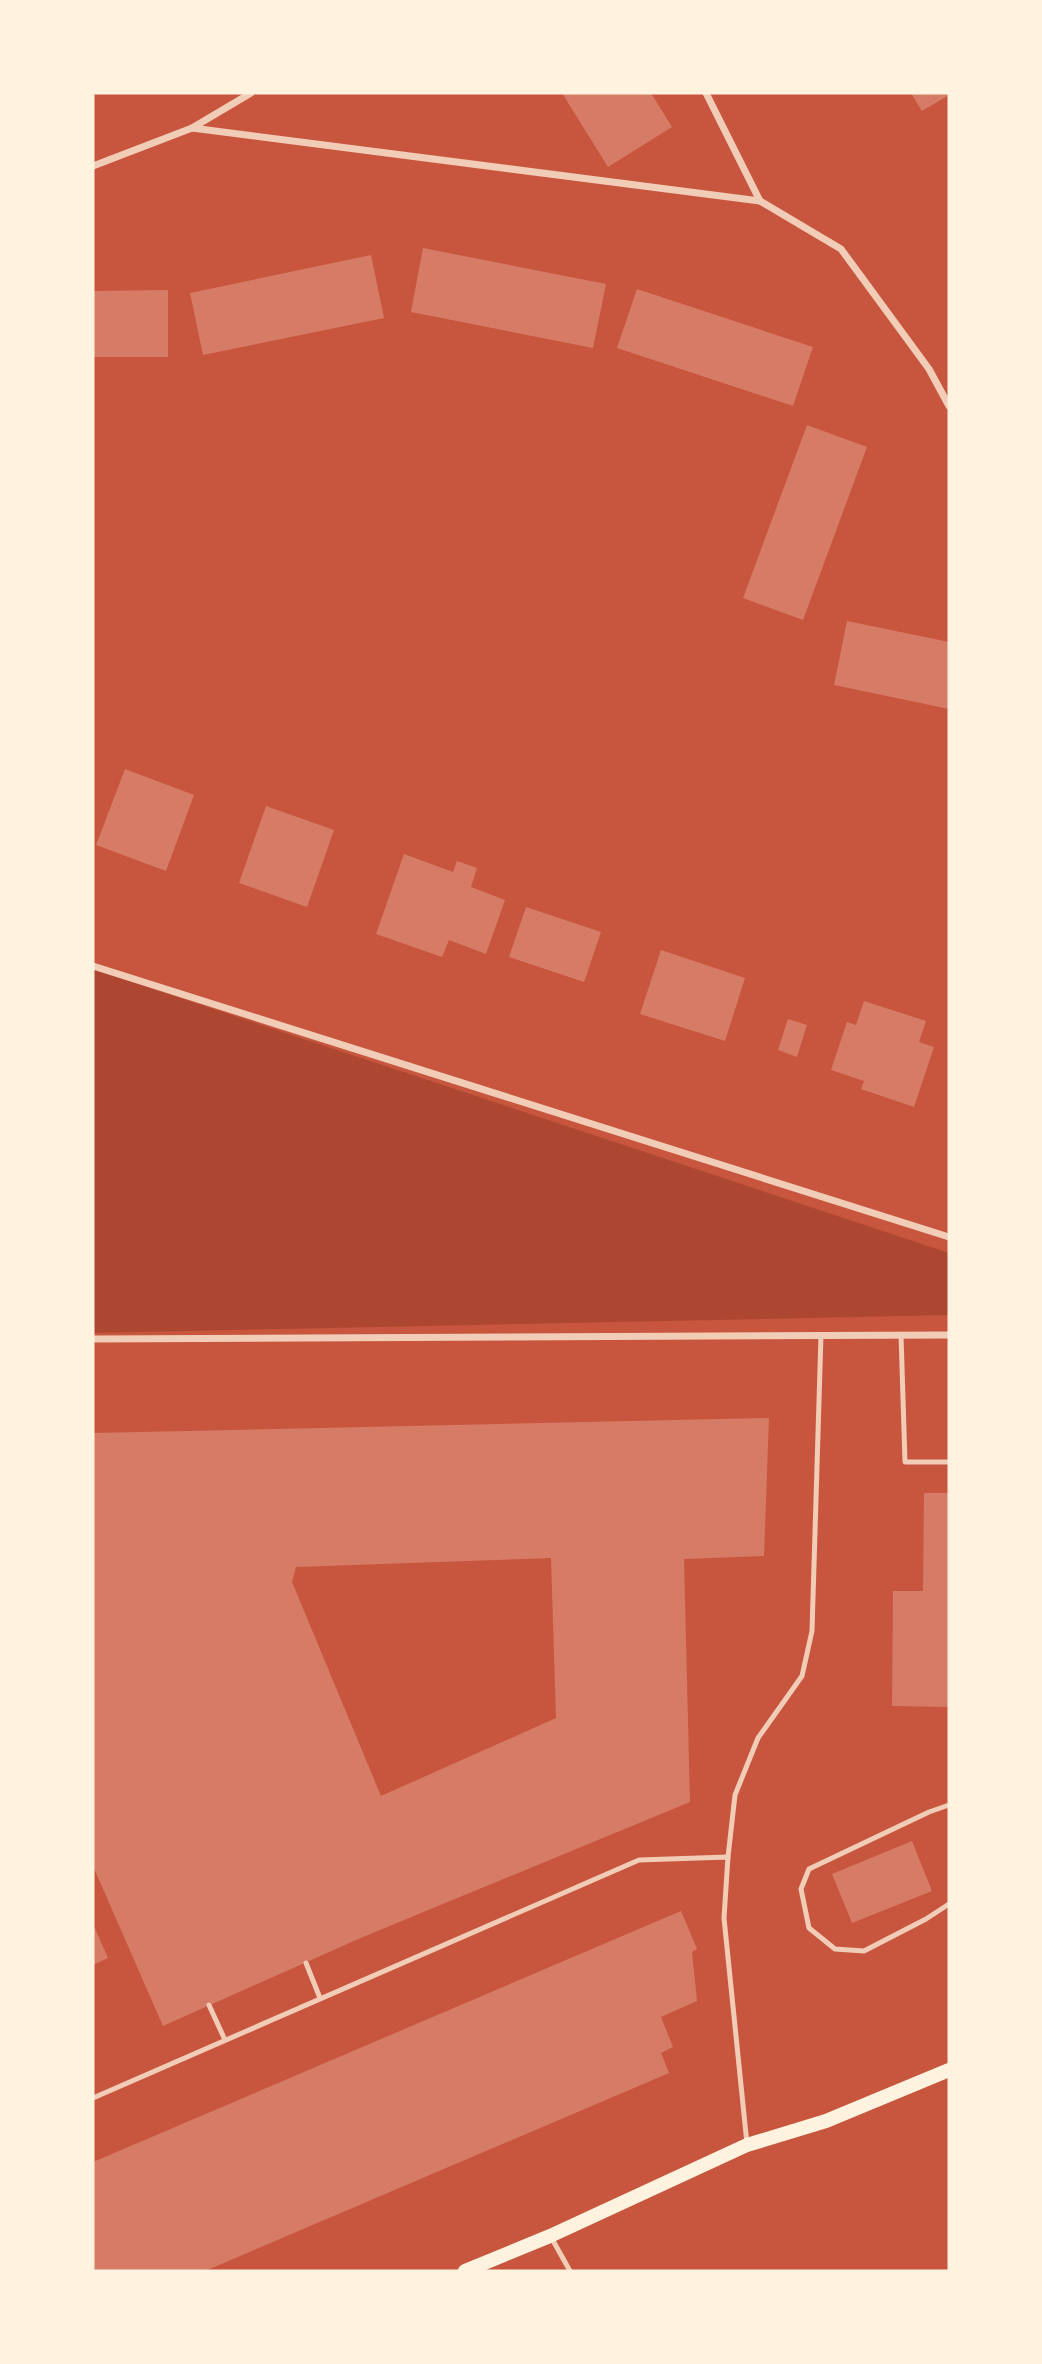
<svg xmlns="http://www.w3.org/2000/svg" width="1042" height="2364" font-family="Signika,sans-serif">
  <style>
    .green { fill: #ae4732 }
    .building { fill: #d67c66; fill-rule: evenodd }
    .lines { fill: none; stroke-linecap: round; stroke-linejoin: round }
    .service { stroke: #f1ccb7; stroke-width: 5 }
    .minor { stroke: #f1ccb7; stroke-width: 7 }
    .secondary { stroke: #fff3e0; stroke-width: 14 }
  </style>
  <rect width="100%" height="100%" fill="#c8553d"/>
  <polygon class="green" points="93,969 949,1253 949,1315 93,1333"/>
  <g class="building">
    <polygon points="562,93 651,93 672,127 608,167"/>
    <polygon points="911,93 949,93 949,95 922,111"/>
    <polygon points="423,248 606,284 593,348 411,312"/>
    <polygon points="371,255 384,318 203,355 190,293"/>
    <polygon points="637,289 813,347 793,406 617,348"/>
    <polygon points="168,290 168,357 93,357 93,291"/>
    <polygon points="807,425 867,447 803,620 743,598"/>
    <polygon points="847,621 949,642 949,709 834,685"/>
    <polygon points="125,769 194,795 166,871 96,845"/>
    <polygon points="266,806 334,830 307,907 239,883"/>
    <polygon points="404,854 453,872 457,861 477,868 471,887 505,900 486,954 449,940 442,957 376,934"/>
    <polygon points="526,907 601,932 584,982 509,957"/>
    <polygon points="661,950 745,978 725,1041 640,1014"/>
    <polygon points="864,1001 926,1021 919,1042 934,1047 914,1107 861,1089 864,1081 831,1070 847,1022 856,1025"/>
    <polygon points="788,1019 807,1025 797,1057 778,1050"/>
    <path d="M 769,1418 L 764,1556 L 684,1559 L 690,1802 L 363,1937 L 163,2026 L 93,1866 L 93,1433 ZM 551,1558 L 556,1718 L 381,1796 L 292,1582 L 296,1567 Z"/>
    <polygon points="924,1493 949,1493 949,1707 892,1706 893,1591 923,1591"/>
    <polygon points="912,1841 932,1891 852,1923 832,1874"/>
    <polygon points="681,1911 697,1949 692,1952 697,2001 661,2017 673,2047 661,2053 669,2073 205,2271 95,2271 93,2266 93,2162"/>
    <polygon points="93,1924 108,1958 93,1965"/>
  </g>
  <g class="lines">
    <g class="service">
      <polyline points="901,1335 905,1462 949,1462"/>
      <polyline points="949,1805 929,1812 809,1869 801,1889 809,1928 835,1949 864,1951 926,1919 949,1904"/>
      <polyline points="728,1857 735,1795 758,1738 802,1676 812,1631 821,1335"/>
      <polyline points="306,1963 320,1998"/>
      <polyline points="209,2005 225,2040"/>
      <polyline points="93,2098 639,1860 728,1857 724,1918 747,2144"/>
      <polyline points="551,2237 570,2271"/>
    </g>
    <g class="minor">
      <polyline points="706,93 760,201"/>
      <polyline points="192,128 251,93"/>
      <polyline points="93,166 192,128 760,201 841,249 929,369 949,406"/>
      <polyline points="93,966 949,1237"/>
      <polyline points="93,1339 949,1335"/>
    </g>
    <polyline class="secondary" points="465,2271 550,2236 747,2145 826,2121 949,2070"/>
  </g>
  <rect width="1042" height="2364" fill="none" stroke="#fff3e0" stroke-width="189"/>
</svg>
